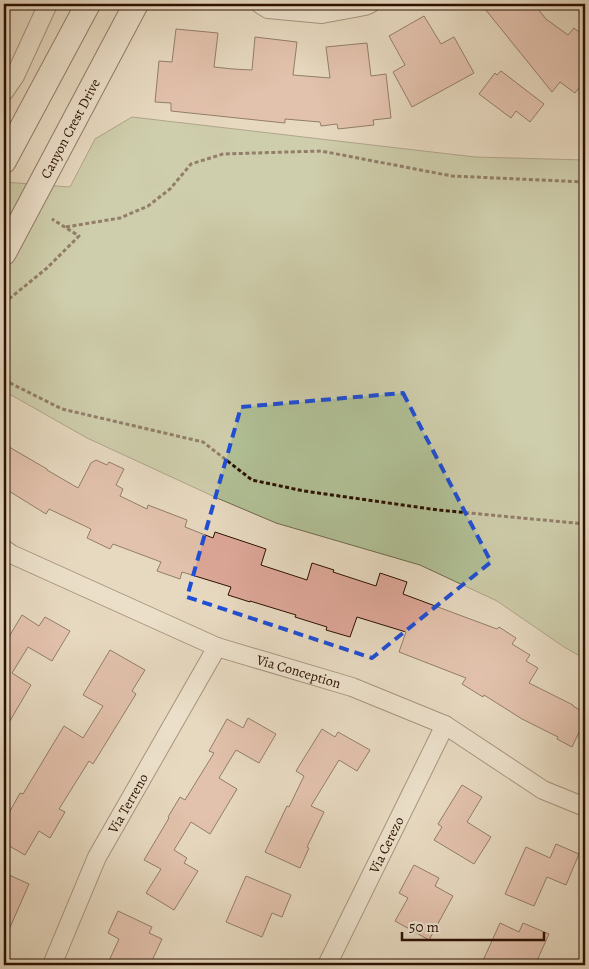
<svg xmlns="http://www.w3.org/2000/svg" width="589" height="969" font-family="Alegreya,serif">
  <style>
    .green { fill: #b1c096; stroke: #6e684b }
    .building { fill: #dda798; stroke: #2b1000 }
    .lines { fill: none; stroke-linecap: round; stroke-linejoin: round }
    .minor-casing { stroke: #5a4230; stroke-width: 20 }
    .secondary-casing { stroke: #2b1000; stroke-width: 26 }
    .path { stroke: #2b1000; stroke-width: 3; stroke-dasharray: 4 2.5; stroke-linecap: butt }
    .minor { stroke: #efe6d6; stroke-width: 18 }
    .secondary { stroke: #efe6d6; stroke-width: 24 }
    .marked { fill: none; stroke: #1d4ed8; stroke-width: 4; stroke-dasharray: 10 6; stroke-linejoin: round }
    .labels { text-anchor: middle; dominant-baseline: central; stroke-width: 5; stroke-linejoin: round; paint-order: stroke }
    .street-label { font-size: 14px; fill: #2b1000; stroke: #efe6d6 }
  </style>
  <rect width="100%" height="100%" fill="#e7d9c0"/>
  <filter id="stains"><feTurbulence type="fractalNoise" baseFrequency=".004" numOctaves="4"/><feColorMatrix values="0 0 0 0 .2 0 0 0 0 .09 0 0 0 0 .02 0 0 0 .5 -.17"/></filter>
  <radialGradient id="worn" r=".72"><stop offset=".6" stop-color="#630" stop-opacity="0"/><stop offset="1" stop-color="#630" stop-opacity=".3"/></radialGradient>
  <polygon class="green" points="132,117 475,157 585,160 585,659 564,647 497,601 420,565 276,523 217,498 87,438 4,391 4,182 70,187 95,139"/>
  <g class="building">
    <polygon points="481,4 534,4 546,19 568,35 574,28 585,37 585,80 575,93 560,82 552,92"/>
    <polygon points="424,16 441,44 454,37 474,73 412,107 393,72 405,65 389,36"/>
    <polygon points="176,29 218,33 214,67 233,69 252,70 255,37 297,42 293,75 330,78 326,47 367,43 371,76 386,74 391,118 373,120 374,125 338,129 337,124 321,126 320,122 285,119 285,123 171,111 171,103 155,102 159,61 172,62"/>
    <polygon points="501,71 544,104 530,122 516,111 511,118 479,94 495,73 497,75"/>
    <polygon points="4,444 47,469 47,470 78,488 91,463 96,460 107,465 109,462 124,469 116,485 123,489 120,496 147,509 148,505 187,520 185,527 213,538 215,532 266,549 261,565 307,580 312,563 334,570 333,572 376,586 380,573 407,582 403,594 497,629 499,627 516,638 512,644 530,655 526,661 538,668 529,683 573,705 573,706 585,713 585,720 572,747 557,739 558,737 522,719 484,695 483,697 462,684 466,678 399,652 406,632 357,617 350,637 326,630 327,627 295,617 296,615 250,601 250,602 228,595 231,587 182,572 180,579 157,571 161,562 113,544 110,549 87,538 91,529 49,509 46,514 4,488"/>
    <polygon points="22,615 39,626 45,617 70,631 52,661 28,647 12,673 31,685 4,731 4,645"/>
    <polygon points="110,650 145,670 132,691 136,694 93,764 89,761 59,809 65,812 50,838 39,831 25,855 4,843 4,822 20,793 23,794 64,726 83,738 103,706 83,695"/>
    <polygon points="248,718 276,734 259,763 236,750 219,778 237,789 210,834 191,822 174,850 187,858 184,863 198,871 174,910 146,893 161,869 144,860 169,818 168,817 180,797 185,800 214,753 209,751 227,719 243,728"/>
    <polygon points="322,729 335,737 338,732 370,750 357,771 339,760 311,806 324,812 307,847 309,848 300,868 265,852 287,806 289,807 304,776 296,771"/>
    <polygon points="462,785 482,797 467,822 491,837 474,864 434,840 442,827 438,824"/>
    <polygon points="556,844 579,854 566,885 547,877 534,906 505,894 526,847 550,858"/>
    <polygon points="414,865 439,878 435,886 453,896 429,940 395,921 408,898 399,893"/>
    <polygon points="9,875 29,884 4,941 4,887"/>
    <polygon points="246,876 291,895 282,917 272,913 262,937 226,922"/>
    <polygon points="118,911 152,927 149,933 162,939 150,965 107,965 119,939 108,933"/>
    <polygon points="500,923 519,932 523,923 549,934 535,965 481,965"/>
  </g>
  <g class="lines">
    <g class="minor-casing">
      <g id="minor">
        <polyline points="260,4 268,9 322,14 365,6 370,4"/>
        <polyline points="4,92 15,76 48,4"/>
        <path id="s1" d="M 4,549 L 11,554 L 217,647 L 352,687 L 445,725 L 543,790 L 585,807"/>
        <path id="s2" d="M 52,965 L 97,857 L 217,647"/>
        <path id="s3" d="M 327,965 L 445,725"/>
      </g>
    </g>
    <g class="secondary-casing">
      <g id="secondary">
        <polyline points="4,161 88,4"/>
        <path id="s4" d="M 4,253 L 136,4"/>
      </g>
    </g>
    <g class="path">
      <polyline points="66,227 120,218 148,206 170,189 191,164 223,154 321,151 452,176 585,182"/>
      <polyline points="4,303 47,268 79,236 52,219"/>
      <polyline points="4,380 62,409 203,442 252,480 304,491 438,510 585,524"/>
    </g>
    <use href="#minor" class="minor"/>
    <use href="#secondary" class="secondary"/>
  </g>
  <path d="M0 0H589V969H0ZM 403,393 L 491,562 L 372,658 L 187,597 L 241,407 Z" fill="#e7d9c0" fill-opacity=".55" fill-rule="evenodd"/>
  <path class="marked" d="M 403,393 L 491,562 L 372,658 L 187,597 L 241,407 Z"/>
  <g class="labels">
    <g class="street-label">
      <text stroke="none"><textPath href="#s4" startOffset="141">Canyon Crest Drive</textPath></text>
      <text stroke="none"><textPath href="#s1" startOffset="320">Via Conception</textPath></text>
      <text stroke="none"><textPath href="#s2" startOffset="179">Via Terreno</textPath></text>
      <text stroke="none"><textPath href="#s3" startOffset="134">Via Cerezo</textPath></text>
    </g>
  </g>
  <rect width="589" height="969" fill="none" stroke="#e7d9c0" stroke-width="20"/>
  <rect x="5" y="5" width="579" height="959" fill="none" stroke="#2b1000" stroke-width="2.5"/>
  <rect x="10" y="10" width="569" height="949" fill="none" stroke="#2b1000"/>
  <path d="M402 932v8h142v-8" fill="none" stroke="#2b1000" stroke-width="2.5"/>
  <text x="409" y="932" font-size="15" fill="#2b1000" stroke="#efe6d6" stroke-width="4" paint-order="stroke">50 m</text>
  <rect width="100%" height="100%" filter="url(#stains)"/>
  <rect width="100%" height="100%" fill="url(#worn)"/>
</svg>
